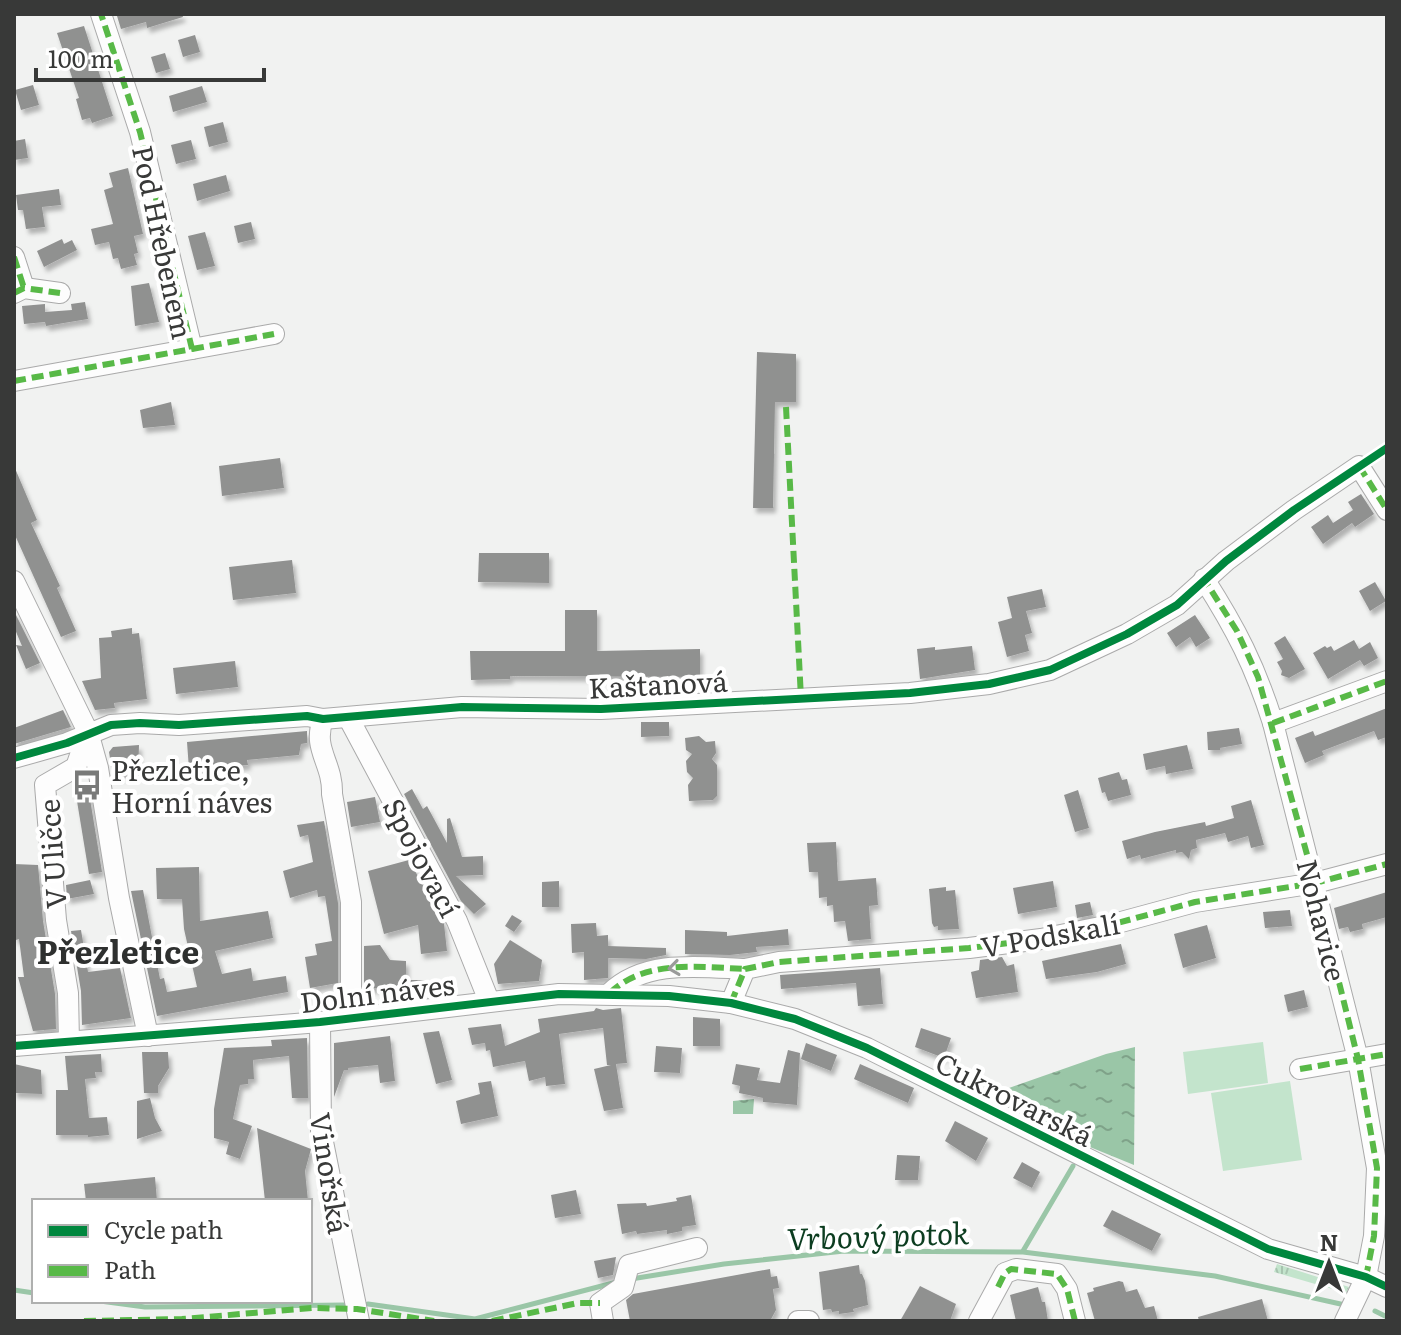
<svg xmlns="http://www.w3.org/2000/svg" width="1401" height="1335" font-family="Literata,serif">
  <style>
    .grass { fill: url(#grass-tufts) }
    .garden { fill: #c3e4cc }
    .water { fill: url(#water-ripples) }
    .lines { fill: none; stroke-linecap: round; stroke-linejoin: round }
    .stream { stroke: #9ac6a7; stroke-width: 5 }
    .building { fill: #909190; filter: url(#shadow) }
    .minor-casing { stroke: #aaa; stroke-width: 22 }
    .minor { stroke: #fdfdfd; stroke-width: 20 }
    .quiet { stroke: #58b947; stroke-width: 6; stroke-dasharray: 12 6; stroke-linecap: butt }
    .cycleway-casing { stroke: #fff; stroke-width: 13 }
    .cycleway { stroke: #00873e; stroke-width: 8 }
    .oneway { stroke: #9a9b9a }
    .labels { text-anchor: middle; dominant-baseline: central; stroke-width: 8; stroke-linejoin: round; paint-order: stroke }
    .street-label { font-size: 28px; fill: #383938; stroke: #fff }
    .poi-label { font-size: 28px; fill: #383938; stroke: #fff; text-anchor: start }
    .water-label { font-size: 30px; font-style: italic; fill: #0c3d20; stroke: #fff }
    .quarter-label { font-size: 32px; font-weight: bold; fill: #2e302f; stroke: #fff }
  </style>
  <defs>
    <pattern id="grass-tufts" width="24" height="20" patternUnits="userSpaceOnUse" patternTransform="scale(2)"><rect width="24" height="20" fill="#c3e4cc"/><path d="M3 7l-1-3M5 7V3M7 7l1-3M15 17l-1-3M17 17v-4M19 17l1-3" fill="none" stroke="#a8c4b0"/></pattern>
    <pattern id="water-ripples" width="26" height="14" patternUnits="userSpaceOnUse" patternTransform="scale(2)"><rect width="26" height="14" fill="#9ac6a7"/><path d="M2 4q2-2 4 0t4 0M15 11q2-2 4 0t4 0" fill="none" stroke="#7fa289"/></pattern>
    <filter id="shadow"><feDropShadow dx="3" dy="5" stdDeviation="2" flood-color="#0004"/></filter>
  </defs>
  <rect width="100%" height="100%" fill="#f1f2f1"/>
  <polygon class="grass" points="1277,1264 1349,1287 1346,1293 1274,1272"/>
  <g class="garden">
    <polygon points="1263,1042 1268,1083 1188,1094 1183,1052"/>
    <polygon points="1290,1081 1302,1160 1223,1171 1211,1093"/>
  </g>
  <g class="water">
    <polygon points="1135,1047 1134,1165 1085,1145 1002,1104 1009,1088 1106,1054"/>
    <polygon points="754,1099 753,1114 733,1114 733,1101"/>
  </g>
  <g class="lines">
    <g class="stream">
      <polyline points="1023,1251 1073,1166"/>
      <polyline points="631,1279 724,1264 844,1251 1023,1252 1215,1276 1345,1305"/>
      <polyline points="14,1290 34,1293"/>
      <polyline points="100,1301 145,1307 344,1305"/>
      <polyline points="368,1304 475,1319 617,1282"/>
      <polyline points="1375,1311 1387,1317"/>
    </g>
  </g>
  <g class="building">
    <polygon points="124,14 182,14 183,17 147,28 146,22 121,29 117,16"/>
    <polygon points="84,26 113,116 92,123 90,118 82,120 76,99 79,98 57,33"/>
    <polygon points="195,35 200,52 183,57 178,40"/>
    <polygon points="165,53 170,69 156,73 151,57"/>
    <polygon points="33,85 39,105 21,110 15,90"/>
    <polygon points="202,86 207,102 173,112 169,96"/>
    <polygon points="223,122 228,142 209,147 204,127"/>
    <polygon points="25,139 28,158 14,160 14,141"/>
    <polygon points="191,140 196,159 176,164 171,145"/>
    <polygon points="128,168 143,234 134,236 138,253 134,254 137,265 121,269 118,258 113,259 109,242 95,245 91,229 113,224 104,190 113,187 109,173"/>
    <polygon points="226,175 230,191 197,201 193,184"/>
    <polygon points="59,189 61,205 42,207 45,227 26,229 23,210 18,210 16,195"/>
    <polygon points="251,222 255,239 238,243 234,226"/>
    <polygon points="205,232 215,266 197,270 188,236"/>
    <polygon points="62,239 64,244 72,240 77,250 44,267 37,251"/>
    <polygon points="149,283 159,322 135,326 131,286"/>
    <polygon points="85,302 88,319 46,326 45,322 24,324 22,306 45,304 45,312 72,310 71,304"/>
    <polygon points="757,352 796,354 796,402 775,402 773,508 753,508"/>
    <polygon points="171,402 175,425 143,428 140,410"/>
    <polygon points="280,458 284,488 222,496 219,466"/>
    <polygon points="14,466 37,520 31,523 60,586 57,588 76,631 61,637 14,533"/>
    <polygon points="1361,494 1374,514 1355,527 1352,523 1323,544 1311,527 1328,515 1333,523 1353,510 1348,502"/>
    <polygon points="479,553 549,553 549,583 478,582"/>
    <polygon points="292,560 296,593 233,600 229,567"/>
    <polygon points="1375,582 1386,601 1370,611 1359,591"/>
    <polygon points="1042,589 1046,607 1026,611 1032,633 1025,635 1029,651 1007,657 998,622 1012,618 1007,597"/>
    <polygon points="565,610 597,610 597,651 700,649 700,677 510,676 510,679 471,680 470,651 565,651"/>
    <polygon points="14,611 40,663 26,669 16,645 22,646 14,627"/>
    <polygon points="1195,615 1210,638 1196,647 1190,637 1176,647 1167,633"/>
    <polygon points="132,628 132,634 139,633 147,699 114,703 115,708 95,710 82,681 101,678 99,638 112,637 111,631"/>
    <polygon points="1285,636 1305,669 1289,678 1281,675 1282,671 1277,662 1283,659 1274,643"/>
    <polygon points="1354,640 1359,649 1370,642 1378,658 1364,666 1360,660 1328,679 1313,653 1325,646 1327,648 1331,646 1334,651"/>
    <polygon points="972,646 975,670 920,679 917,649 935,647 935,650"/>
    <polygon points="235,661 238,687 176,694 173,668"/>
    <polygon points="1387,708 1387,737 1378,740 1374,731 1322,751 1324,755 1305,763 1295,738 1313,731 1315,736"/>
    <polygon points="63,710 71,727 14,744 14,728"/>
    <polygon points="641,722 669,722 669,736 641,737"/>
    <polygon points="1239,728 1242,744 1220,748 1220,750 1208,750 1207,732"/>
    <polygon points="307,731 307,743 301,744 299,755 247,760 248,765 189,769 187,742"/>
    <polygon points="699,736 706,742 715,741 716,753 712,759 717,765 717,796 713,800 689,801 688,785 693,778 687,772 686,761 692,754 686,750 685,738"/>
    <polygon points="139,745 138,774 113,777 109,752 113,747"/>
    <polygon points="1187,745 1193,769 1166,774 1165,766 1146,770 1143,754"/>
    <polygon points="1119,772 1122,780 1127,779 1131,795 1108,801 1105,792 1102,793 1098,778"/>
    <polygon points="412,789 423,809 427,806 447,843 447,819 450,818 462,857 483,856 483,875 456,876 486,904 474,914 461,901 404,794"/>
    <polygon points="1078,790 1089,828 1075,832 1064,795"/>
    <polygon points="89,793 102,872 89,874 76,795"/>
    <polygon points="375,797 380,822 351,827 347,802"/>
    <polygon points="1251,800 1264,845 1251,848 1248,836 1228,842 1225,833 1196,840 1197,848 1191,850 1189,859 1182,852 1176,853 1176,850 1141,859 1140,855 1127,859 1122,841 1155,832 1205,822 1206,826 1234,818 1231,806"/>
    <polygon points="324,821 338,903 338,983 310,988 305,957 317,955 315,944 332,941 325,896 318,897 317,890 290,898 283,871 313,862 308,835 300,837 297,825"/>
    <polygon points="836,842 838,881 876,878 878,905 869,906 871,939 848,941 845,921 834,922 833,905 827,906 827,897 819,898 818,872 809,872 807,843"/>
    <polygon points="409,860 444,924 447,951 421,954 418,925 384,934 368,871"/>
    <polygon points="14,864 38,865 43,921 55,994 56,1029 33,1031 18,977 24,977 19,939 16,940 14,934"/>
    <polygon points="199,867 200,921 268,911 273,938 215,951 222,974 251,968 253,981 286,976 288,992 157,1016 131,891 143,890 160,979 164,978 167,992 197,987 184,929 182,899 157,899 156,868"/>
    <polygon points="90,880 94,894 67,899 66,885"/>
    <polygon points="559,881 559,907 542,907 542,882"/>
    <polygon points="1053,881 1057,907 1018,914 1013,888"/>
    <polygon points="946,887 946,891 955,890 959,929 938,930 938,926 934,927 932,923 929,889"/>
    <polygon points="1387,892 1387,917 1362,924 1363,929 1350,932 1348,927 1339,929 1334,908"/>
    <polygon points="1090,902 1093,915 1077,918 1075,905"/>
    <polygon points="1290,910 1292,926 1265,928 1263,912"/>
    <polygon points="512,915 522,921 514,932 505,926"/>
    <polygon points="596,923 597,936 608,935 608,946 666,948 666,955 646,959 608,958 608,978 584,980 584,952 572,953 571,924"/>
    <polygon points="1207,925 1216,958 1183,968 1174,934"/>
    <polygon points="788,929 789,945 756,947 757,952 730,955 685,954 685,930 727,932 727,936"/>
    <polygon points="81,930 88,972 120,968 131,1018 82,1025 81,991 71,931"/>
    <polygon points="510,940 542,960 539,981 498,984 494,964"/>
    <polygon points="1121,944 1126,964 1097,972 1046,979 1042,961"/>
    <polygon points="380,945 390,960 406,961 406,980 435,980 435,990 364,988 364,946"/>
    <polygon points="1002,957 1007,966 1014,964 1018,992 976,998 971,972 979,970 980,960"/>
    <polygon points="880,968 883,1004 858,1006 856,983 781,989 780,975"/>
    <polygon points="1304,990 1308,1007 1288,1012 1284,995"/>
    <polygon points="596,1008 603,1010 621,1008 627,1063 616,1064 623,1108 604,1111 594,1069 611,1065 607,1065 603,1028 559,1034 565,1084 546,1086 545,1077 529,1081 525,1061 493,1067 490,1050 486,1051 485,1043 472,1045 468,1028 501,1024 505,1046 540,1032 538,1019 594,1011"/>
    <polygon points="693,1017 720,1019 720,1046 693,1046"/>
    <polygon points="921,1028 951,1038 944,1058 915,1047"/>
    <polygon points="439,1031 452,1080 436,1084 423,1033"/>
    <polygon points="390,1036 395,1081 380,1083 378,1065 348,1068 348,1070 344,1070 334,1097 334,1043"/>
    <polygon points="307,1038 308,1098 292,1098 289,1056 253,1060 254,1079 248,1079 248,1084 240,1085 233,1119 252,1126 240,1159 226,1154 229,1142 214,1138 214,1109 224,1048 272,1046 271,1040"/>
    <polygon points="806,1043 837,1055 831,1071 801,1059"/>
    <polygon points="656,1046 682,1048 680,1073 654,1072"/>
    <polygon points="788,1050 800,1053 797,1105 763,1102 763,1098 739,1093 740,1086 732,1084 736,1064 760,1068 757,1080 780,1083"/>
    <polygon points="142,1052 168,1052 169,1068 158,1086 158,1093 144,1093"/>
    <polygon points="101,1054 102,1072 95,1072 96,1078 85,1079 89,1118 107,1117 109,1135 88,1137 88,1135 56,1135 56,1090 68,1090 65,1056"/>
    <polygon points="14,1064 41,1070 42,1094 14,1093"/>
    <polygon points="860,1064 914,1088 908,1103 854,1079"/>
    <polygon points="491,1081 498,1116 461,1124 456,1101 480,1094 478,1083"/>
    <polygon points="150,1098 155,1118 162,1131 137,1139 137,1101"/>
    <polygon points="955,1121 988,1138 976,1161 945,1141"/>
    <polygon points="257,1128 311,1149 305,1171 308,1201 265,1201"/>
    <polygon points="897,1155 920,1156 918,1180 895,1180"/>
    <polygon points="1022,1162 1040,1172 1032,1188 1013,1178"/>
    <polygon points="155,1177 157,1201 86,1201 84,1184"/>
    <polygon points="576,1190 581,1214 555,1218 551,1195"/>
    <polygon points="691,1195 696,1225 682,1227 682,1231 667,1234 667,1230 637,1234 636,1231 622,1234 617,1204 646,1203 647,1206 677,1201 676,1198"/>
    <polygon points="1112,1210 1161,1234 1152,1251 1103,1226"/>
    <polygon points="616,1257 613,1275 598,1278 594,1261"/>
    <polygon points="859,1265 860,1274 862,1274 865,1281 868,1305 853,1309 854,1312 839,1314 839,1311 832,1312 831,1309 823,1310 819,1272"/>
    <polygon points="770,1269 771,1277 777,1276 779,1288 773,1289 776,1310 770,1321 630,1321 626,1300 633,1294"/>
    <polygon points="1119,1281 1123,1282 1126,1292 1137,1289 1145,1308 1154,1306 1158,1321 1095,1321 1087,1293 1094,1291 1093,1288"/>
    <polygon points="920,1286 956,1304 950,1321 900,1321"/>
    <polygon points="1038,1287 1042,1302 1045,1302 1048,1321 1016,1321 1010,1295"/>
    <polygon points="1262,1299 1268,1321 1199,1321 1198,1317"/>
  </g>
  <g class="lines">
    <g class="minor-casing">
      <g id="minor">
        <polyline points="14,257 24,288"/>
        <polyline points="14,293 24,288 60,293"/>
        <polyline points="192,349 274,334"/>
        <polyline points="14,381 192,349 140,132 101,14"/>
        <path d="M 1204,579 C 1236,629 1255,666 1273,723 L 1358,1059 L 1377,1168 L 1374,1236 L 1366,1277 L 1345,1321"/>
        <polyline points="14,581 88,732 98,768 119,898 148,1036"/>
        <polyline points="348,717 457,921 489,1001"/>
        <path d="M 323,719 C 312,750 333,762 332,794 L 351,902 L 351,1018"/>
        <polyline points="1273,723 1387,681"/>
        <polyline points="14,758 67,743 111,725 140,723 179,725 307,716 323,719 462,707 601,709 910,693 989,684 1050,670 1127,634 1177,605 1226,561 1294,510 1359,466 1387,510"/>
        <path d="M 610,993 C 645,959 700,967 745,969"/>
        <polyline points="731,1003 745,969 779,962 969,948 1041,939 1110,925 1195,902 1315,883 1387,864"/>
        <polyline points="320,1022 321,1132 359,1321"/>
        <polyline points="69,1042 68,993 56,920 45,785 76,767 88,732"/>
        <polyline points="14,1046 320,1022 559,994 669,996 731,1003 795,1019 867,1048 1268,1249 1366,1277 1387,1287"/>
        <polyline points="1300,1069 1387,1054"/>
        <polyline points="603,1321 600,1303 623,1287 629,1265 697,1248"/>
        <polyline points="798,1321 809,1321"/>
        <polyline points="979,1321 1005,1273 1016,1269 1057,1274 1067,1289 1075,1321"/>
      </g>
    </g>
    <use href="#minor" class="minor"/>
    <g class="quiet">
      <polyline points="14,257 24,288"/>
      <polyline points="14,293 24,288 60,293"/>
      <polyline points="192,349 274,334"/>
      <polyline points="14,381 192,349 140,132 101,14"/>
      <polyline points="786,407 801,698"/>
      <polyline points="1359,466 1387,510"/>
      <polyline points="1207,577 1204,579 1237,631 1258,677 1311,869 1358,1059 1377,1168 1374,1236 1366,1277"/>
      <polyline points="1273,723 1387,681"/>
      <path d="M 610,993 C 645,959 700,967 745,969"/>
      <polyline points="731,1003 745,969 779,962 969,948 1041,939 1110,925 1195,902 1315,883 1387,864"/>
      <polyline points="1300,1069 1387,1054"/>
      <polyline points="998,1287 1005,1273 1011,1269 1057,1274 1067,1289 1075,1321"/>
      <polyline points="84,1321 182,1319 312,1308 357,1309 434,1321"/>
      <polyline points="492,1321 578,1303 600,1303"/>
    </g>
    <g class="cycleway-casing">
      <g id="cycleway">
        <polyline points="14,758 67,743 111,725 140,723 179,725 307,716 323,719 462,707 601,709 910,693 989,684 1050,670 1127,634 1177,605 1226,561 1294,510 1387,448"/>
        <polyline points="14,1046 320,1022 559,994 669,996 731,1003 795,1019 867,1048 1268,1249 1366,1277 1387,1287"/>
      </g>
    </g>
    <use href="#cycleway" class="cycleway"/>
  </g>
  <defs><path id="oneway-chevron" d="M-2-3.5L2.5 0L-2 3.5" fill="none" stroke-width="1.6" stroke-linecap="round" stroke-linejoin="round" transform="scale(2)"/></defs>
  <use class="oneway" href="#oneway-chevron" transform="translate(674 968) rotate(172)"/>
  <defs>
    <g id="bus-bare" transform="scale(2.4)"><path d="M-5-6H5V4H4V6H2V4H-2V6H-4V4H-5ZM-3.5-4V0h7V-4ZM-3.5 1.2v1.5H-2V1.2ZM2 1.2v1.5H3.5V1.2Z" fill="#797a79" stroke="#fff" stroke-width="2.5" paint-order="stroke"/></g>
  </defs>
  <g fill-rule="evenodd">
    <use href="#bus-bare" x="87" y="785"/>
  </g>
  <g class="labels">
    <g class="street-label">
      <text transform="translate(164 242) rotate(78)">Pod Hřebenem</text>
      <text transform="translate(658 683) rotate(-3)">Kaštanová</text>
      <text transform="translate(51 854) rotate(-94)">V Uličce</text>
      <text transform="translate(423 857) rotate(62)">Spojovací</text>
      <text transform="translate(1323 920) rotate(76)">Nohavice</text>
      <text transform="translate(1050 934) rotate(-10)">V Podskalí</text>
      <text transform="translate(377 992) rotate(-7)">Dolní náves</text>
      <text transform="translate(1015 1098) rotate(27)">Cukrovarská</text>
      <text transform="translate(331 1173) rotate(81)">Vinořská</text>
    </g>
    <g class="poi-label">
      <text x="111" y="769">Přezletice,<tspan x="111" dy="32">Horní náves</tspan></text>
    </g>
    <g class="water-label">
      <text transform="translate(878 1234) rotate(-2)">Vrbový potok</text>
    </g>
    <g class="quarter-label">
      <text x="118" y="950">Přezletice</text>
    </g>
  </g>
  <rect width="1401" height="1335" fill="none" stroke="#383938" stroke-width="32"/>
  <rect x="32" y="1199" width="280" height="104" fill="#ffffff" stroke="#afb0af" stroke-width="2"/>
  <rect x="48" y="1225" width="40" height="12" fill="#00873e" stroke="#afb0af" stroke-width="2"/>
  <text x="104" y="1239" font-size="24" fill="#383938">Cycle path</text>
  <rect x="48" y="1265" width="40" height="12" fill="#58b947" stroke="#afb0af" stroke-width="2"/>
  <text x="104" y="1279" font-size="24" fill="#383938">Path</text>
  <g transform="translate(1329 1263)" stroke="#ffffff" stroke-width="6" paint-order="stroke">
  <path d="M0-6L14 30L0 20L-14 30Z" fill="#383938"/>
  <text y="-12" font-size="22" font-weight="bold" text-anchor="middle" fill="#383938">N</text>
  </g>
  <path d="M36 68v12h228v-12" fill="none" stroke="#383938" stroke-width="4"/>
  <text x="48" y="68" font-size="24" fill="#383938" stroke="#ffffff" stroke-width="6" paint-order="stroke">100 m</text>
</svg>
